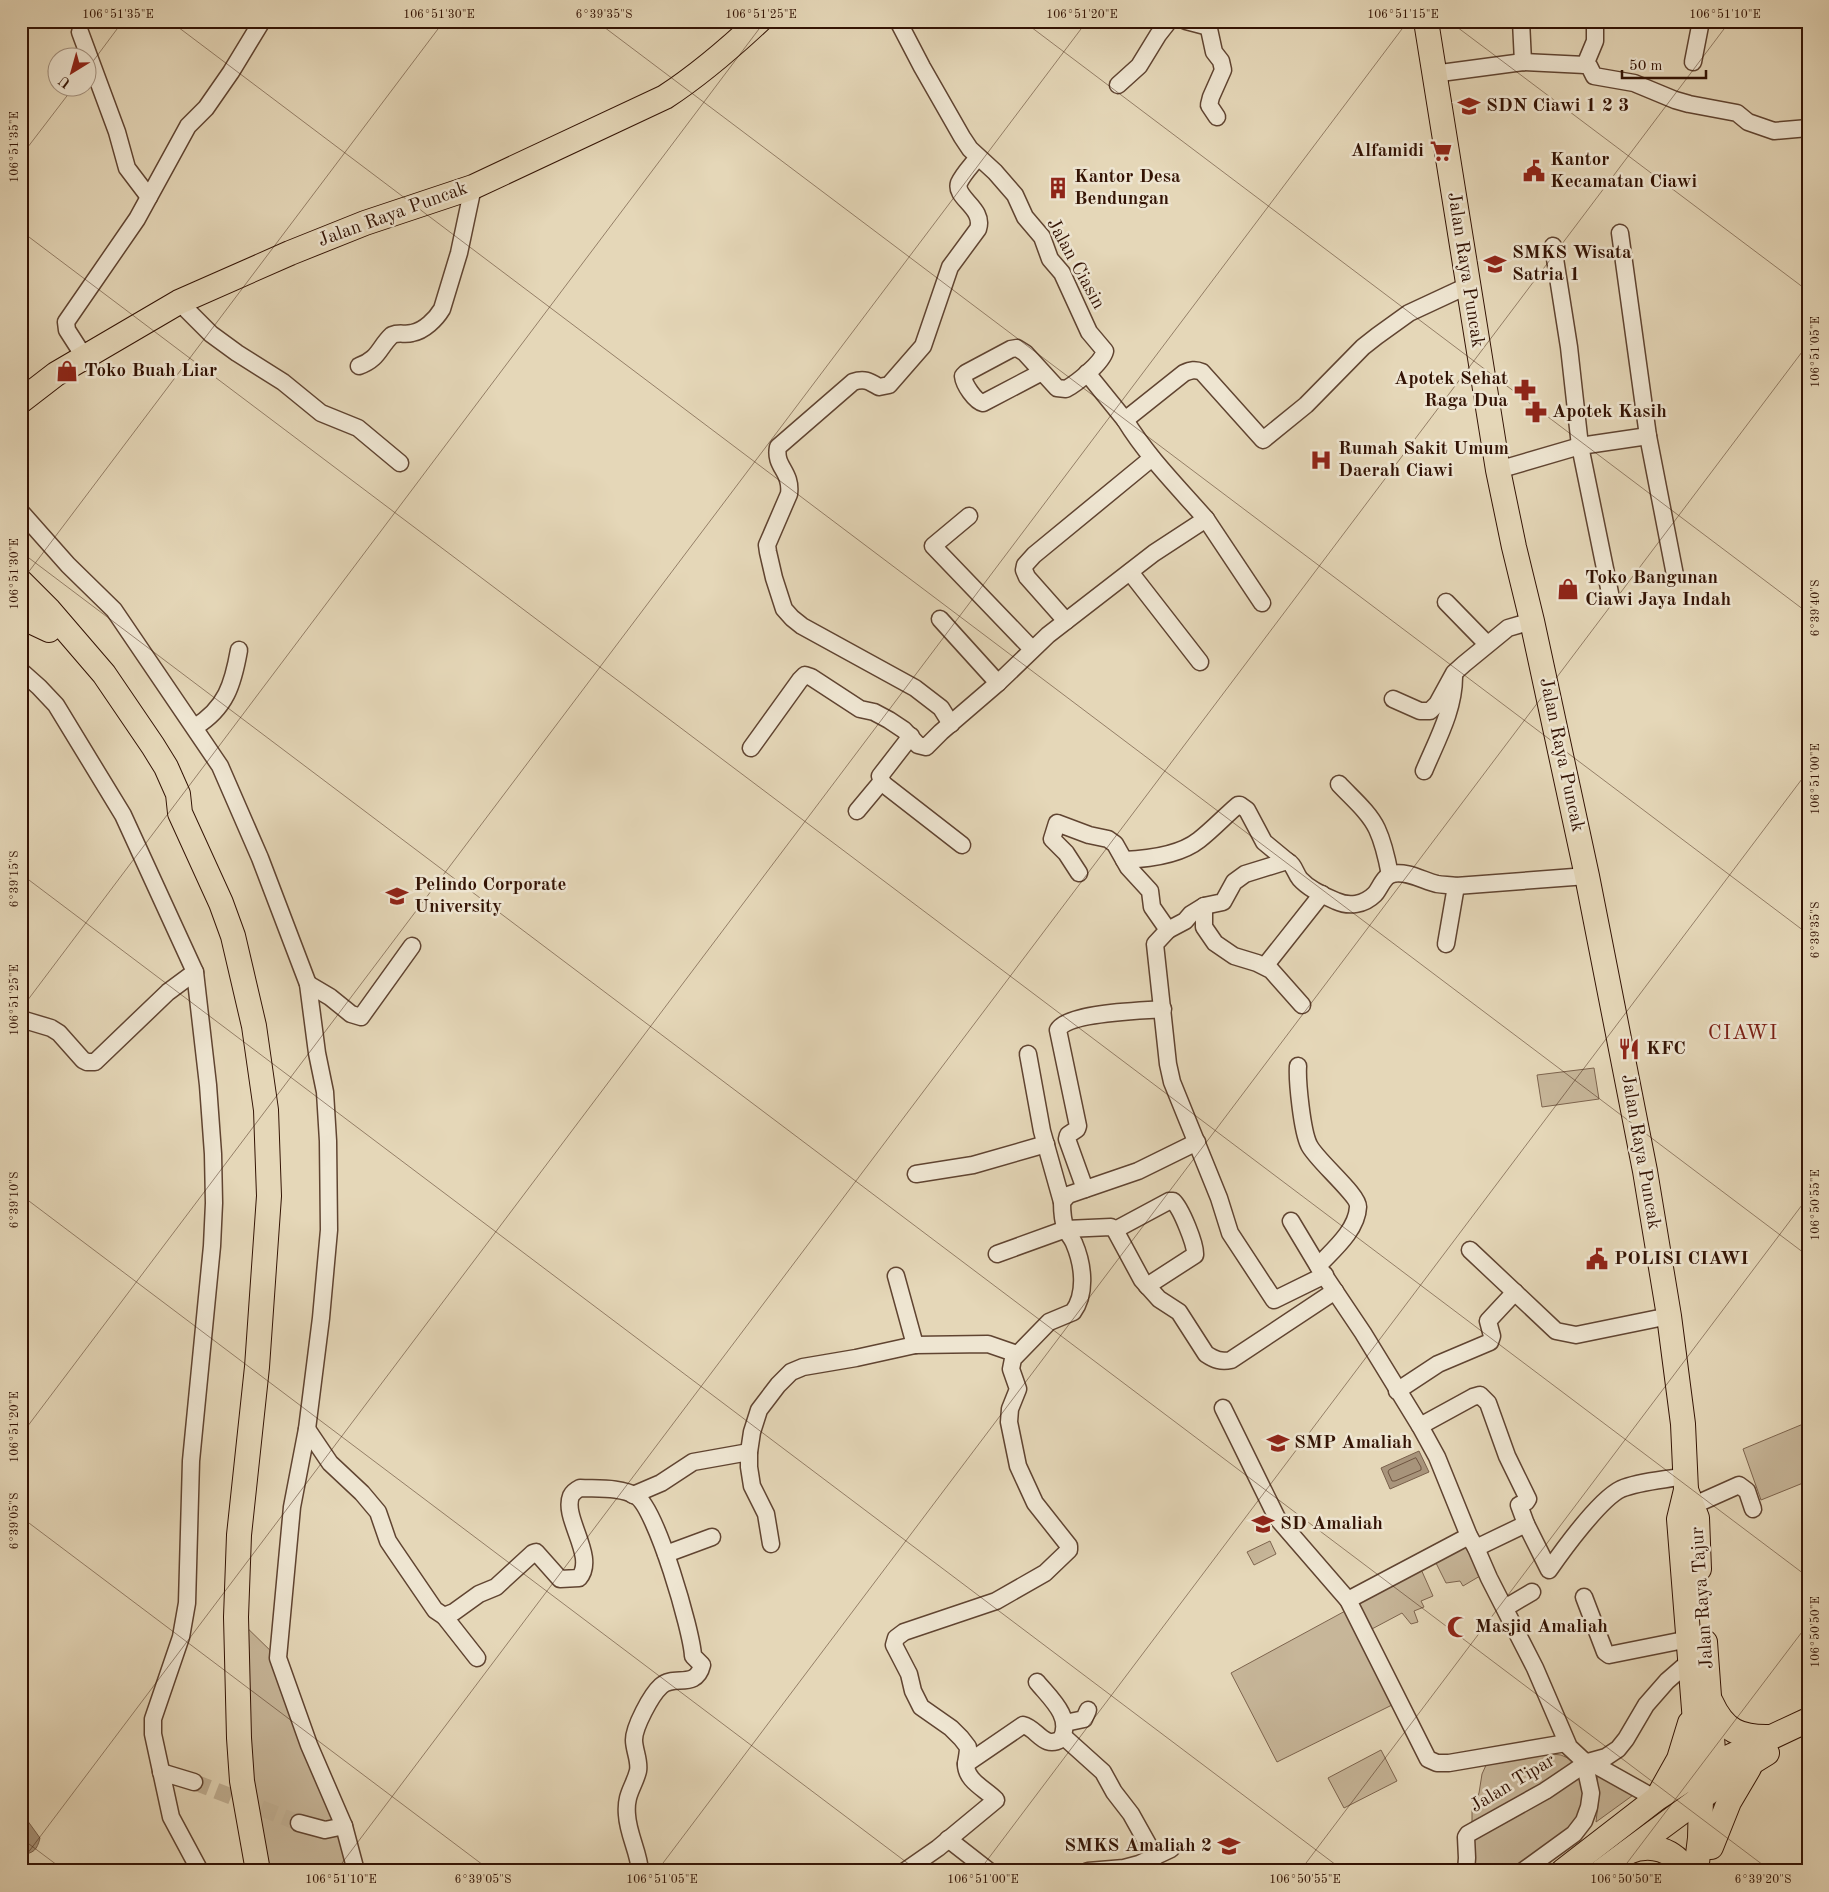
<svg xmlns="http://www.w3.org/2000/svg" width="1829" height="1892" font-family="'Old Standard TT',serif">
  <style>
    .green { fill: #c7b699; stroke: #7d644e }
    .water { fill: #a8947b; stroke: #79604b }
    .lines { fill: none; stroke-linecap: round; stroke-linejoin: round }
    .shore { stroke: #6e5440; stroke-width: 1 }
    .minor-tunnel { stroke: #c1b094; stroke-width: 16; stroke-dasharray: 16 8; stroke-linecap: butt }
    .minor-casing { stroke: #604431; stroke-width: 19 }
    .highway-casing { stroke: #331304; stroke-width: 26 }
    .minor { stroke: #eee5d1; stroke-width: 16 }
    .highway { stroke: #e5d7b8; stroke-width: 24 }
    .ticks { fill: none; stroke: #331304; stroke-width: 1; stroke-opacity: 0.45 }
    .labels { text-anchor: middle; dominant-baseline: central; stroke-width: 5; stroke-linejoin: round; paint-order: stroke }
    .poi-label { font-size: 19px; font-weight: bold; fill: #331304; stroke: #eee5d1; text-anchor: start }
    .street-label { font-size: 19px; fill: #331304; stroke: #eee5d1 }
    .quarter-label { font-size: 21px; letter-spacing: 1px; fill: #7a1f14; stroke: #eee5d1 }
    .neatline { fill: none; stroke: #331304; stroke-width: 2 }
    .ticks-label { font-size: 12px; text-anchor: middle; fill: #331304 }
  </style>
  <rect width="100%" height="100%" fill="#e5d7b8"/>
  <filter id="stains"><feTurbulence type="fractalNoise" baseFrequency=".004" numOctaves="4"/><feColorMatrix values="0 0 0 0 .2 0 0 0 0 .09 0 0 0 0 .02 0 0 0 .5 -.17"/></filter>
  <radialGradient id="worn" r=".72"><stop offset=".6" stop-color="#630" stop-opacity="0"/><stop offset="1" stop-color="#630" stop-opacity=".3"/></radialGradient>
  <g class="green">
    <polygon points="1594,1068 1599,1099 1542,1107 1537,1075"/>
    <polygon points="1808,1422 1808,1481 1761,1500 1743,1449"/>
    <polygon points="1270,1541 1276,1554 1254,1565 1247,1552"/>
    <polygon points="1460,1545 1468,1547 1480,1576 1463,1586 1460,1581 1446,1583 1434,1559"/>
    <polygon points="1420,1567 1433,1596 1421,1601 1424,1607 1414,1611 1418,1622 1411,1624 1402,1613 1370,1630 1359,1609 1359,1600"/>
    <polygon points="1347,1610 1392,1705 1277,1762 1231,1673"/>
    <polygon points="236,1617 278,1658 355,1871 258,1871"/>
    <polygon points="1381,1750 1397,1781 1344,1808 1328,1778"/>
    <polygon points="1542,1753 1561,1755 1581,1764 1472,1827 1472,1809 1479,1793 1482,1774 1487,1763"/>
    <polygon points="1584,1772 1588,1795 1580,1814 1567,1831 1518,1871 1470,1871 1474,1834"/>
    <polygon points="1599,1774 1636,1793 1596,1822 1598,1804 1597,1777"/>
  </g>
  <g class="water">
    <polygon points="1419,1451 1429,1472 1390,1489 1381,1468"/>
    <path d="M 21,1818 L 27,1820 L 40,1838 C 37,1850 34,1853 21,1855 Z"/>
  </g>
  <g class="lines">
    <polygon class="shore" points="1416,1458 1421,1467 1421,1470 1395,1481 1392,1481 1388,1472 1389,1470"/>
    <polyline class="minor-tunnel" points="194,1782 299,1823"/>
    <g class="minor-casing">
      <g id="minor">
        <path d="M 898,21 L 922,67 L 962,137 L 970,149 L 995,172 L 1015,195 L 1025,217 L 1042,237 L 1050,259 L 1062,273 L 1089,332 L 1105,351 C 1102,363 1077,383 1066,389 L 1057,388 L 1025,353 L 1017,348 L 1011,349 L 966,373 L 963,376 C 964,385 975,401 983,403 L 1042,372"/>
        <polyline points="1186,21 1205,26 1209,29 1214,52 1221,61 1223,70 1211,97 1209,105 1217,117"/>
        <polyline points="1521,21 1523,62"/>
        <polyline points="80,32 117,132 127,168 149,197"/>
        <polyline points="1693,62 1701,21"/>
        <polyline points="1585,65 1595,41 1595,21"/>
        <polyline points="1433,74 1523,62 1585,65 1589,66 1594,76 1634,83 1675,100 1689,104 1737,113 1748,122 1774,131 1808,128"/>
        <polyline points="1118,85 1139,66 1158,35 1169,21"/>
        <polyline points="1620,233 1648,436 1675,575"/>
        <polyline points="1553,246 1569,347 1580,446 1610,593"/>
        <polyline points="179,302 211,334 237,353 283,382 321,413 358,428 400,463"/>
        <polyline points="85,358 67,330 66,322 137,219 188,126 206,108 231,72 262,21"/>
        <path d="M 359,366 C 379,359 379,347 392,335 C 399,332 405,335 412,333 C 424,331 436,319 442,309 L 459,253 L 473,187"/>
        <path d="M 1087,373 L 1125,420 L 1184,373 C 1191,370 1195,369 1202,372 L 1263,440 L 1306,405 L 1363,347 L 1377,336 L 1409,313 L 1467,286"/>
        <polyline points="1498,470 1580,446 1648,436"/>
        <polyline points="21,512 68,565 114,610 220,766 260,858 308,984 317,1053 325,1092 328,1141 329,1230 321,1318 307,1429 292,1507 278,1658 309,1745 344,1826 356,1871"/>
        <polyline points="969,516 933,546 1032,649"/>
        <polyline points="1206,519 1262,603"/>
        <polyline points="1130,572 1200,662"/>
        <polyline points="1446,602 1487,644"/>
        <polyline points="940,619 998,683"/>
        <polyline points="1066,621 1027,577 1024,570 1025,565 1034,555 1152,458"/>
        <polyline points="21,671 39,687 56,705 123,815 195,972 208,1085 213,1154 214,1203 212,1246 191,1461 187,1603 181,1637 153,1719 153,1734 171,1817 200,1871"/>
        <polyline points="1393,699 1420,711 1430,711 1437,704 1454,673 1464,664 1508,628 1532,621"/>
        <path d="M 951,724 L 941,708 L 915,688 L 802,626 L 792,618 L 784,609 L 774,578 L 768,552 L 767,545 L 789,494 C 792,471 774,467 778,447 L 853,382 C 864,378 869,381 879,387 L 889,385 L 923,346 L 950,267 L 978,229 C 985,208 954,198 959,183 C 963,174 972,165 978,157"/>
        <path d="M 195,727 C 226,708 233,684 239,650"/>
        <path d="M 751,748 L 800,680 L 805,675 L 811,677 L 860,709 L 874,712 L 889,720 L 904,730 L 918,745 L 926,747 L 941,732 L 998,683 L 1048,635 L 1154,553 L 1206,519 C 1178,487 1147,456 1125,420"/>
        <path d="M 1424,771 C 1437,740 1454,710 1454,677"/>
        <polyline points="881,782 962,845"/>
        <path d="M 1339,784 C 1352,798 1369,812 1377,829 C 1384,844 1387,859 1390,875"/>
        <polyline points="857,811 882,781 880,776 911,736"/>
        <path d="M 1124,860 C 1148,859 1180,855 1199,840 C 1213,829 1225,816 1238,805 L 1240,805 L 1247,810 L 1264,842 L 1287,861"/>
        <polyline points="1079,873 1066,853 1052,839 1057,823 1089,835 1108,839 1115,844 1128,867 1150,891 1152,907 1168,930 1155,944 1168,1064 1172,1082 1219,1198 1230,1233 1274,1300 1325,1275"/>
        <polyline points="1204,906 1204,927 1215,943 1234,956 1257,963 1271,970 1302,1005"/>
        <path d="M 1168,930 L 1185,921 L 1191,914 L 1204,906 L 1223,902 L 1234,882 L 1245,874 L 1287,861 C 1294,864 1295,873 1300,879 C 1309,889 1324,896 1336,901 C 1349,907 1364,905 1375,894 C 1380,888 1384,876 1392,874 C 1406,870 1424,881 1437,884 C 1443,885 1450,885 1456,886 L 1587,876"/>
        <polyline points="1446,944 1456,886"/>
        <polyline points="1265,966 1322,894"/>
        <polyline points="308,984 330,997 351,1014 361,1017 412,946"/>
        <polyline points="21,1019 51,1028 59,1033 83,1060 87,1062 95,1062 168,992 195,972"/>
        <polyline points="1028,1054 1042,1131 1062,1202"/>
        <path d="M 1298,1066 C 1297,1081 1302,1131 1309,1145 C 1316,1160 1359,1195 1358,1207 C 1357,1230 1333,1250 1318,1266"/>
        <polyline points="916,1174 973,1165 1046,1144"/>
        <path d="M 1085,1189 L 1067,1139 L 1068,1135 L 1077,1129 L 1078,1126 L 1058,1030 C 1068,1012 1141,1011 1163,1009"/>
        <polyline points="1291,1221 1318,1266 1363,1333 1420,1426 1437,1457 1469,1536 1476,1548 1489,1578 1535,1668 1569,1747 1584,1761 1597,1766 1656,1799"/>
        <path d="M 1115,1230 L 1169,1201 L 1173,1201 C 1181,1208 1196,1245 1195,1255 L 1147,1286"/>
        <polyline points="1470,1250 1556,1331 1576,1335 1669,1316"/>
        <path d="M 997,1254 L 1066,1229 L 1111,1227 L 1115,1230 L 1142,1280 L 1159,1299 L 1179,1312 L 1206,1354 C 1215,1360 1221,1362 1231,1360 L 1335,1291"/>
        <polyline points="896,1276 915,1345"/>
        <polyline points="1397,1391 1438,1364 1490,1342 1492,1336 1488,1321 1515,1292"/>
        <polyline points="1223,1408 1277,1518 1348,1600 1428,1759 1437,1763 1449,1763 1566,1743"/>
        <polyline points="1420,1426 1473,1397 1480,1395 1488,1403 1507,1456 1528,1499 1526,1502 1519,1505 1526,1524"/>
        <path d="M 307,1429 L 330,1463 L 362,1493 L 378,1512 L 388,1541 L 394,1550 L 435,1610 L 444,1616 L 454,1612 L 479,1594 L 496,1587 L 533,1553 L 536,1552 L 560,1579 L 579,1578 C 597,1557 562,1518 571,1496 C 573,1492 576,1490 580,1488 C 597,1489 621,1487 636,1496 C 656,1507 692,1632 693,1656 L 702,1665 C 696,1690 674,1674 661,1686 C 651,1695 634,1727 634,1740 C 634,1750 640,1761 638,1771 C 634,1787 625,1794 627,1815 C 628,1834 639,1853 640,1871"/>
        <polyline points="633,1495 661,1483 693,1462 749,1452"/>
        <polyline points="1692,1506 1739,1485 1747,1491 1753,1509"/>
        <polyline points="771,1544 766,1514 752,1486 749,1467 749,1452 752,1432 759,1410 778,1385 791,1372 803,1367 856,1358 915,1345 988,1344 1017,1354"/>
        <path d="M 1476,1548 L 1526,1524 L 1549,1570 C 1563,1550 1600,1499 1621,1489 C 1640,1481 1665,1480 1685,1476"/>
        <polyline points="666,1554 712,1537"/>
        <polyline points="1584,1597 1605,1652 1609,1655 1689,1639"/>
        <polyline points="1348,1600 1469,1536"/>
        <polyline points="1505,1608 1532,1592"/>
        <polyline points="444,1616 477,1658"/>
        <polyline points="1065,1723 1084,1719 1088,1710"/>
        <polyline points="1063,1736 1103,1772 1114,1792 1131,1814 1155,1857"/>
        <path d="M 966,1764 L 1023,1725 C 1037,1728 1044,1750 1061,1739 C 1073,1717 1050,1698 1037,1682"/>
        <polyline points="161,1772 194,1782"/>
        <polyline points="299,1823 325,1830 344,1826"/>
        <polyline points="948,1839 989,1871"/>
        <path d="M 905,1871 L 938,1848 L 996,1800 C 986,1789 965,1781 966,1763 C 967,1758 968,1752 968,1747 L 961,1738 L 951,1728 L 921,1707 L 913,1691 L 909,1674 L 894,1645 L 896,1638 L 904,1632 L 996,1601 L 1045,1573 L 1069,1550 L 1069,1546 L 1035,1503 L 1018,1466 L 1009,1422 L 1010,1409 L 1018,1389 L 1011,1369 L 1013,1359 L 1049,1322 L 1073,1312 C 1087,1293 1083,1264 1074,1243 C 1072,1238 1068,1234 1066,1230 C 1063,1222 1062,1210 1062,1202 L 1068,1195 L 1138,1171 L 1197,1142"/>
        <polyline points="1088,1871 1124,1868 1139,1864 1171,1849"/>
        <polyline points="1466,1871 1467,1858 1466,1837 1468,1834 1545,1791 1588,1762 1606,1757 1618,1749 1626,1739 1646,1705 1667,1681 1690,1661"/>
        <polyline points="1523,1871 1574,1834 1584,1821 1589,1807 1591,1793 1584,1761"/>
      </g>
    </g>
    <g class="highway-casing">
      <g id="highway">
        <polyline points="1426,21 1498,470 1514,547 1532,621 1587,876 1645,1171 1669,1316 1683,1424 1686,1490 1679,1519 1701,1798 1700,1838 1696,1871"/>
        <path d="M 21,401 L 56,374 L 179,302 L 290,253 L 365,223 L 473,187 L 665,97 C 699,75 729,49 759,21"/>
        <polyline points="21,582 49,610 104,674 153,746 166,767 178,794 180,813 221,903 233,936 254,1026 266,1110 269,1196 257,1367 239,1535 236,1617 239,1738 242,1781 258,1871"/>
        <polyline points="21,612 32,622 49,630"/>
        <polyline points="1686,1490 1697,1518 1699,1569"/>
        <polyline points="1705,1642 1715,1778"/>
        <path d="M 1711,1702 C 1724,1731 1740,1738 1771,1737"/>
        <polyline points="1660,1793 1679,1759 1690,1723"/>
        <polyline points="1711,1847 1729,1802 1749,1768"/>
        <path d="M 1628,1852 C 1651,1842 1674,1850 1687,1871"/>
        <polyline points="1563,1871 1656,1799 1699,1771 1808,1720"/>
        <polyline points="1602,1871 1733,1774 1767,1753"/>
      </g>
    </g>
    <use href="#minor" class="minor"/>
    <use href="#highway" class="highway"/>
  </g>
  <path class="ticks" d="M 170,21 L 1808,1256M 596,21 L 1808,934M 1023,21 L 1808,613M 1449,21 L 1808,291M 88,68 L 123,21M 21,156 L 73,88M 21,231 L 1808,1577M 21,552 L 1771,1871M 21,582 L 444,21M 21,874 L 1344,1871M 21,1009 L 765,21M 21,1195 L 918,1871M 21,1435 L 1087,21M 21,1517 L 491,1871M 21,1838 L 65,1871M 21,1862 L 1408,21M 336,1871 L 1730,21M 657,1871 L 1808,344M 979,1871 L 1808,771M 1300,1871 L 1808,1197M 1621,1871 L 1808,1624"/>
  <defs>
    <g id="school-bare" transform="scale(1.725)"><path d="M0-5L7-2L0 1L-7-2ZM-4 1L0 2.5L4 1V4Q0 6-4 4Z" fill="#8f2418" stroke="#eee5d1" stroke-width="2.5" paint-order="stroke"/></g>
    <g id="supermarket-bare" transform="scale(1.725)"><path d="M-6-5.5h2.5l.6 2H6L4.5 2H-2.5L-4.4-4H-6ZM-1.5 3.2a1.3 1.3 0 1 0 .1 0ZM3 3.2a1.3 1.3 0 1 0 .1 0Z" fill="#8f2418" stroke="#eee5d1" stroke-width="2.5" paint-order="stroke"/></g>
    <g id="civic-bare" transform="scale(1.725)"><path d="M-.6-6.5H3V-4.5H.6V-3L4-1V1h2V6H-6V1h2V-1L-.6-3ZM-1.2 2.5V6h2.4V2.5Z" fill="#8f2418" stroke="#eee5d1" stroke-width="2.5" paint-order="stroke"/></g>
    <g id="building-bare" transform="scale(1.725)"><path d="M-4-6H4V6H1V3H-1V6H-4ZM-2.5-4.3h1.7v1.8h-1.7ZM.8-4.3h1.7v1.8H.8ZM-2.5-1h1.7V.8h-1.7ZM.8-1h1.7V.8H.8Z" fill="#8f2418" stroke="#eee5d1" stroke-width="2.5" paint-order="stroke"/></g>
    <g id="shop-bare" transform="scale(1.725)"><path d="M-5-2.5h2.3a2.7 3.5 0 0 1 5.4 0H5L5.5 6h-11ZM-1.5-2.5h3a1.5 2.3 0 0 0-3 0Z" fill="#8f2418" stroke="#eee5d1" stroke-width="2.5" paint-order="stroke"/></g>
    <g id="pharmacy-bare" transform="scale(1.725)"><path d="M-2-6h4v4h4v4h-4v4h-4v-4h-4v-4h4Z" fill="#8f2418" stroke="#eee5d1" stroke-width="2.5" paint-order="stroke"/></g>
    <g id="hospital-bare" transform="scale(1.725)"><path d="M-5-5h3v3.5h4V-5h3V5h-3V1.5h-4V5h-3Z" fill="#8f2418" stroke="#eee5d1" stroke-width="2.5" paint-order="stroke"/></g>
    <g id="university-bare" transform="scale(1.725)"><path d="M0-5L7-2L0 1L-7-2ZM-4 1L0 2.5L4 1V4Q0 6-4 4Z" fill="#8f2418" stroke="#eee5d1" stroke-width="2.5" paint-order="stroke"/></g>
    <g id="restaurant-bare" transform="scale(1.725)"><path d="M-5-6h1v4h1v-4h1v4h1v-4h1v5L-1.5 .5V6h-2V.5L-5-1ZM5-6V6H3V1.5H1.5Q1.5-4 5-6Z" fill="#8f2418" stroke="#eee5d1" stroke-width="2.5" paint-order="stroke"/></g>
    <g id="mosque-bare" transform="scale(1.725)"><path d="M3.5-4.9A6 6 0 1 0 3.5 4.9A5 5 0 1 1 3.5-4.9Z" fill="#8f2418" stroke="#eee5d1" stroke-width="2.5" paint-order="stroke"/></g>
  </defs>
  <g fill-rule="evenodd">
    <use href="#school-bare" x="1469" y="106"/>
    <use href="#supermarket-bare" x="1441" y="151"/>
    <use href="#civic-bare" x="1534" y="171"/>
    <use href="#building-bare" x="1058" y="188"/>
    <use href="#school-bare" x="1495" y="264"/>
    <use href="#shop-bare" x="67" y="371"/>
    <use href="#pharmacy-bare" x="1525" y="390"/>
    <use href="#pharmacy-bare" x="1536" y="412"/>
    <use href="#hospital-bare" x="1321" y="460"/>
    <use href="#shop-bare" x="1568" y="589"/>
    <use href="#university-bare" x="397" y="896"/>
    <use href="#restaurant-bare" x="1629" y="1049"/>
    <use href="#civic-bare" x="1597" y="1259"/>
    <use href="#school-bare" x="1278" y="1443"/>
    <use href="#school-bare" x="1263" y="1524"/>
    <use href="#mosque-bare" x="1458" y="1627"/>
    <use href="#school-bare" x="1229" y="1846"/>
  </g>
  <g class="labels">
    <g class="poi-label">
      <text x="1486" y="106">SDN Ciawi 1 2 3</text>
      <text x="1424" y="151" text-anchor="end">Alfamidi</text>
      <text x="1550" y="160">Kantor<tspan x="1550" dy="22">Kecamatan Ciawi</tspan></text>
      <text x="1074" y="177">Kantor Desa<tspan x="1074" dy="22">Bendungan</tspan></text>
      <text x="1512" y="253">SMKS Wisata<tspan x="1512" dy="22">Satria 1</tspan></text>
      <text x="84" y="371">Toko Buah Liar</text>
      <text x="1508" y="379" text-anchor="end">Apotek Sehat<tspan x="1508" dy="22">Raga Dua</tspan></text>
      <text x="1552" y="412">Apotek Kasih</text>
      <text x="1338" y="449">Rumah Sakit Umum<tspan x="1338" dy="22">Daerah Ciawi</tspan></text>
      <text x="1585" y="578">Toko Bangunan<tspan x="1585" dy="22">Ciawi Jaya Indah</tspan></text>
      <text x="414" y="885">Pelindo Corporate<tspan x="414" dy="22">University</tspan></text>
      <text x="1646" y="1049">KFC</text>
      <text x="1614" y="1259">POLISI CIAWI</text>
      <text x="1294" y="1443">SMP Amaliah</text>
      <text x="1280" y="1524">SD Amaliah</text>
      <text x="1475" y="1627">Masjid Amaliah</text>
      <text x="1212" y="1846" text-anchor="end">SMKS Amaliah 2</text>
    </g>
    <g class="street-label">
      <text transform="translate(393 215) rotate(-20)">Jalan Raya Puncak</text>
      <text transform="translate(1075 264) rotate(61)">Jalan Ciasin</text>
      <text transform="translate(1465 270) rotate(81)">Jalan Raya Puncak</text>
      <text transform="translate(1561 755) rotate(78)">Jalan Raya Puncak</text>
      <text transform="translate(1640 1152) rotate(80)">Jalan Raya Puncak</text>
      <text transform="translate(1703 1598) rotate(-94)">Jalan Raya Tajur</text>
      <text transform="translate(1513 1784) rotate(-31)">Jalan Tipar</text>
    </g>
    <g class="quarter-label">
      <text x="1743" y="1033">CIAWI</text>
    </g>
  </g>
  <rect width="1829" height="1892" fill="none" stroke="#e5d7b8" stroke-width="55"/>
  <g transform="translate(72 72) rotate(217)"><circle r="24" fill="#eee5d1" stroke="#a3917f"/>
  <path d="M0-4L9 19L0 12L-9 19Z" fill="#8f2418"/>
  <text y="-8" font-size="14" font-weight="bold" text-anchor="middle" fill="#331304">U</text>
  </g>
  <path d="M1622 70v8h84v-8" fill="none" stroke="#331304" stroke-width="2.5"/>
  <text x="1629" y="70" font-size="15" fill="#331304" stroke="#eee5d1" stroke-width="4" paint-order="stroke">50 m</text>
  <rect x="28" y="28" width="1774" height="1836" class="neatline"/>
  <g class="ticks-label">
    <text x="118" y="18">106°51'35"E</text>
    <text x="439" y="18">106°51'30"E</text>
    <text x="604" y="18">6°39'35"S</text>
    <text x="761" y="18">106°51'25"E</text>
    <text x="1082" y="18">106°51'20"E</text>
    <text x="1403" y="18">106°51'15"E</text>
    <text x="1725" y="18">106°51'10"E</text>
    <text transform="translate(14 147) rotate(-90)" y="4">106°51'35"E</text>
    <text transform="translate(1815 352) rotate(-90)" y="4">106°51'05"E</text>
    <text transform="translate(14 574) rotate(-90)" y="4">106°51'30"E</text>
    <text transform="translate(1815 608) rotate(-90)" y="4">6°39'40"S</text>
    <text transform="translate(1815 779) rotate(-90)" y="4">106°51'00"E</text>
    <text transform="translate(14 879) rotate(-90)" y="4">6°39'15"S</text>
    <text transform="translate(1815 930) rotate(-90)" y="4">6°39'35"S</text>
    <text transform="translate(14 1000) rotate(-90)" y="4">106°51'25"E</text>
    <text transform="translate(14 1200) rotate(-90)" y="4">6°39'10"S</text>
    <text transform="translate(1815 1205) rotate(-90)" y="4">106°50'55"E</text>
    <text transform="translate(14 1427) rotate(-90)" y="4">106°51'20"E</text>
    <text transform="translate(14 1521) rotate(-90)" y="4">6°39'05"S</text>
    <text transform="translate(1815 1632) rotate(-90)" y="4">106°50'50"E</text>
    <text x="341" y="1883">106°51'10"E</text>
    <text x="483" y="1883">6°39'05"S</text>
    <text x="662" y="1883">106°51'05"E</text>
    <text x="983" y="1883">106°51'00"E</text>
    <text x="1305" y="1883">106°50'55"E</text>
    <text x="1626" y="1883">106°50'50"E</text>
    <text x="1763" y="1883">6°39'20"S</text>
  </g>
  <rect width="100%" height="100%" filter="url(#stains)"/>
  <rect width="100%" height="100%" fill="url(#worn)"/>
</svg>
